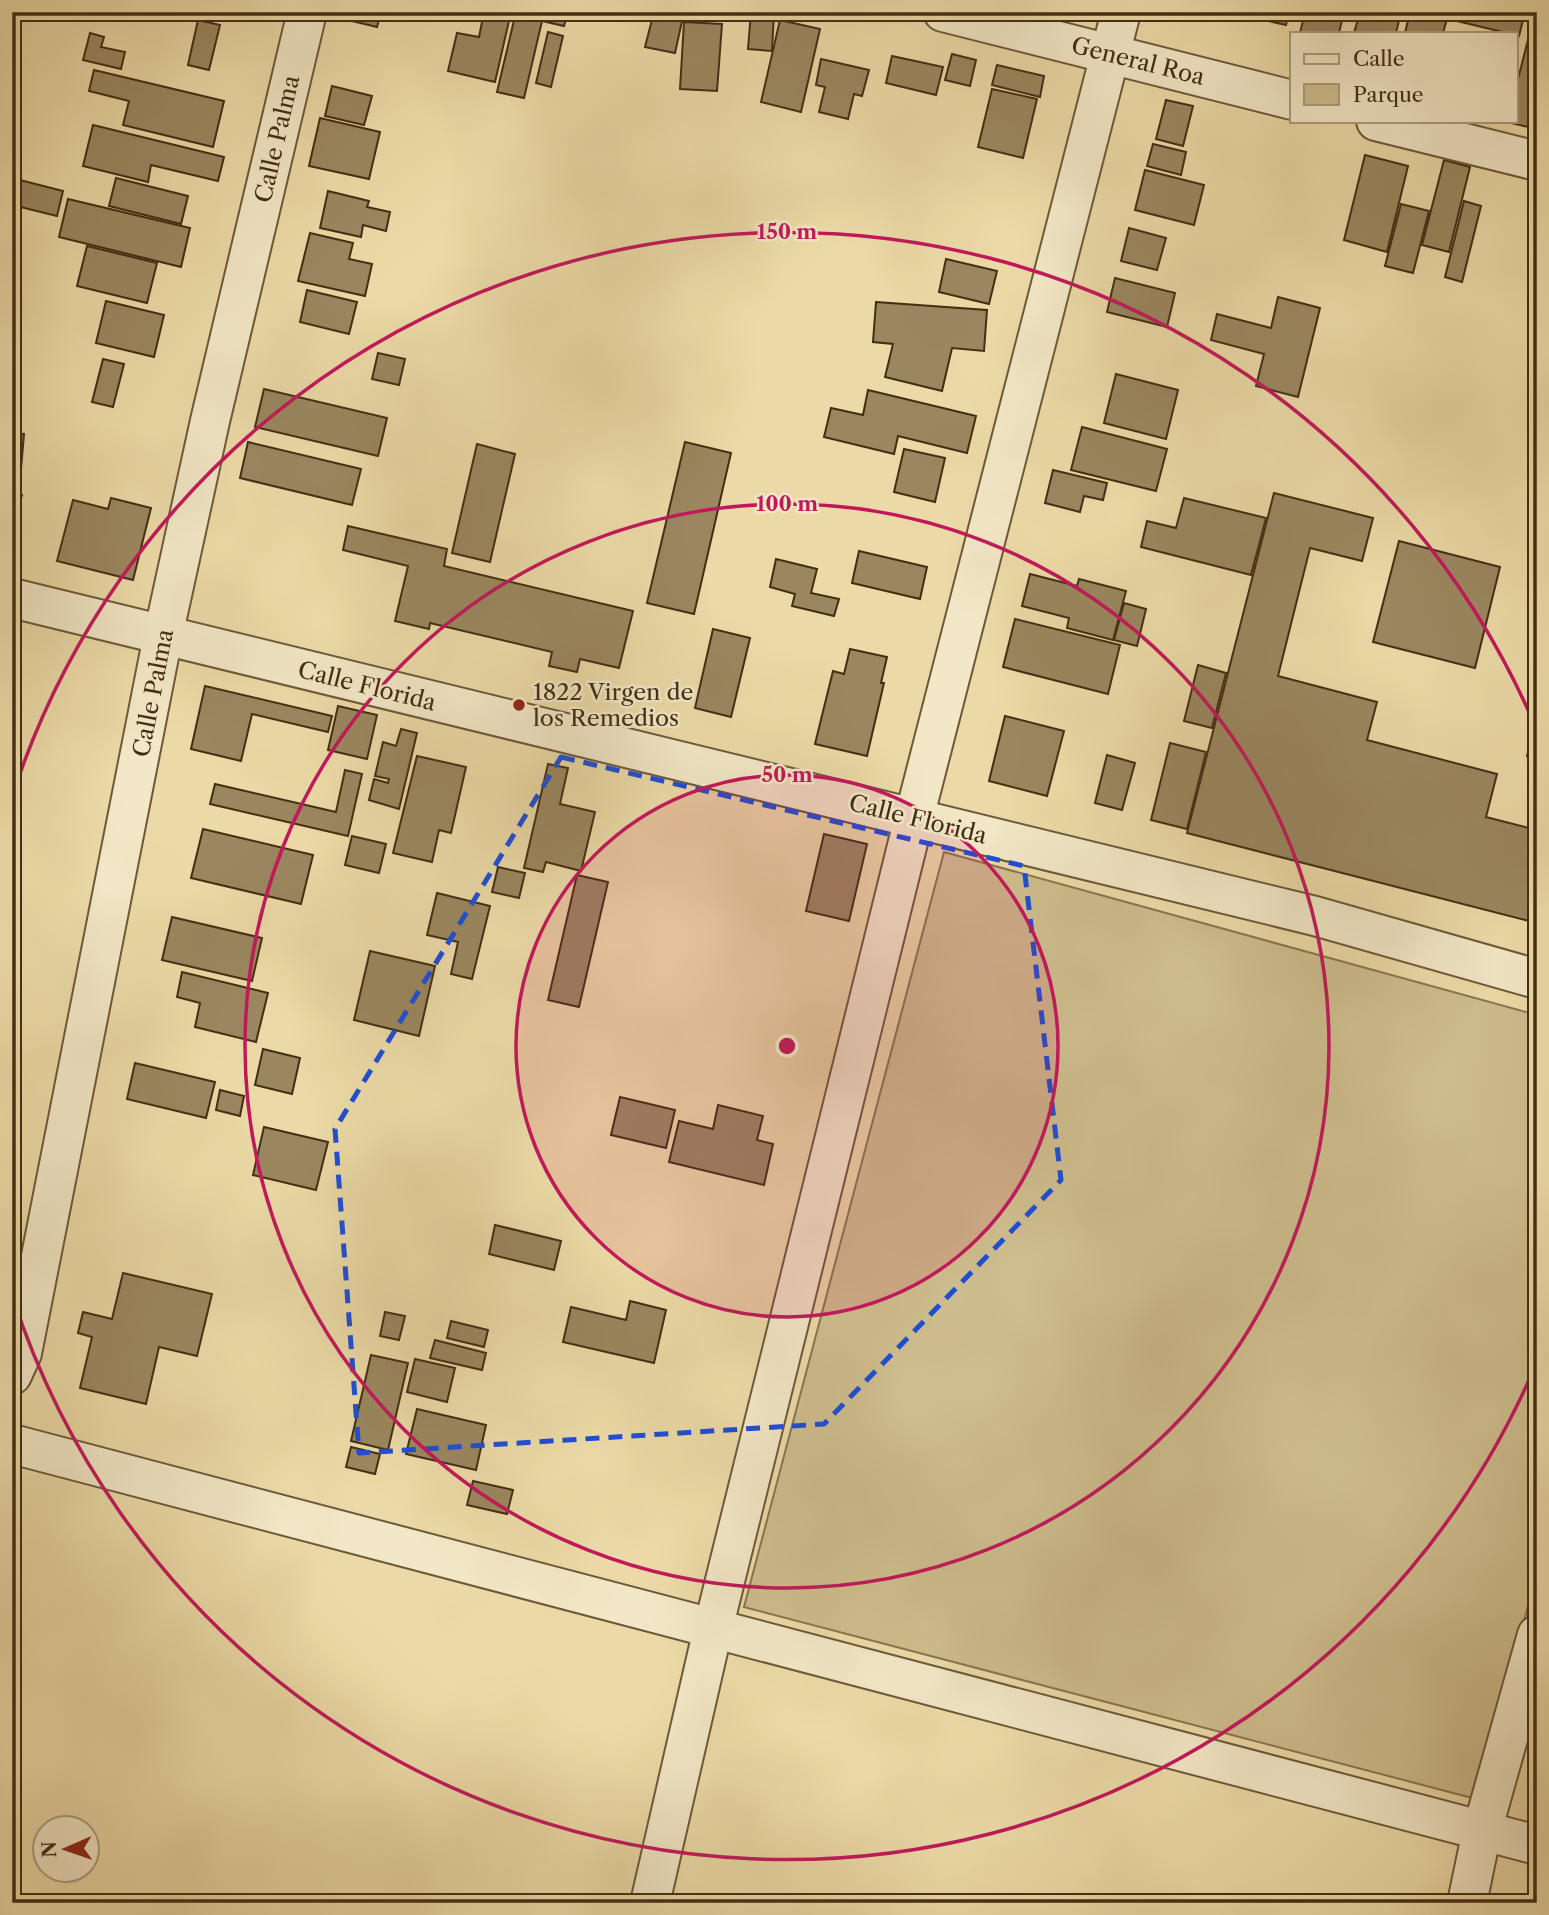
<svg xmlns="http://www.w3.org/2000/svg" width="1549" height="1915" font-family="'Libre Caslon Text',serif">
  <style>
    .green { fill: #cebd8e; stroke: #887651; stroke-width: 2 }
    .building { fill: #9a8760; stroke: #432e14; stroke-width: 2 }
    .lines { fill: none; stroke-linecap: round; stroke-linejoin: round }
    .minor-casing { stroke: #6d5939; stroke-width: 42 }
    .minor { stroke: #f2e7c6; stroke-width: 38 }
    .marked { fill: none; stroke: #1d4ed8; stroke-width: 5; stroke-dasharray: 14 9; stroke-linejoin: round }
    .ring { fill: none; stroke: #c2185b; stroke-width: 3.5 }
    .poi-dot { fill: #8f2418; stroke: #f2e7c6; stroke-width: 2.5 }
    .labels { text-anchor: middle; dominant-baseline: central; stroke-width: 5; stroke-linejoin: round; paint-order: stroke }
    .street-label { font-size: 23px; fill: #432e14; stroke: #f2e7c6 }
    .poi-label { font-size: 23px; fill: #432e14; stroke: #f2e7c6; text-anchor: start }
    .centre { fill: #c2185b; stroke: #f2e7c6; stroke-width: 3.5 }
    .ring-label { font-size: 21px; text-anchor: middle; font-weight: bold; fill: #c2185b; stroke: #f2e7c6; stroke-width: 5; stroke-linejoin: round; paint-order: stroke }
  </style>
  <rect width="100%" height="100%" fill="#ebdaa7"/>
  <filter id="stains"><feTurbulence type="fractalNoise" baseFrequency=".00286" numOctaves="4"/><feColorMatrix values="0 0 0 0 .2 0 0 0 0 .09 0 0 0 0 .02 0 0 0 .5 -.17"/></filter>
  <radialGradient id="worn" r=".72"><stop offset=".6" stop-color="#630" stop-opacity="0"/><stop offset="1" stop-color="#630" stop-opacity=".3"/></radialGradient>
  <polygon class="green" points="944,852 1537,1015 1537,1573 1476,1799 744,1607"/>
  <g class="building">
    <polygon points="355,12 381,12 377,27 352,21"/>
    <polygon points="484,12 511,12 495,82 448,71 457,33 479,37"/>
    <polygon points="516,12 568,12 564,26 542,21 524,98 497,92"/>
    <polygon points="654,12 684,12 675,53 645,47"/>
    <polygon points="751,12 774,12 772,51 748,49"/>
    <polygon points="1257,12 1289,12 1286,25 1255,18"/>
    <polygon points="1305,12 1344,12 1339,33 1300,33"/>
    <polygon points="1360,12 1401,12 1396,33 1354,33"/>
    <polygon points="1410,12 1449,12 1443,33 1405,33"/>
    <polygon points="1459,12 1525,12 1519,36 1457,21"/>
    <polygon points="1535,12 1537,12 1537,129 1507,122 1516,121 1516,87"/>
    <polygon points="198,20 220,25 209,70 188,65"/>
    <polygon points="780,20 820,29 801,112 761,102"/>
    <polygon points="684,22 722,24 717,91 680,89"/>
    <polygon points="548,32 563,36 551,87 536,83"/>
    <polygon points="90,33 104,37 101,47 125,52 121,69 83,60"/>
    <polygon points="952,54 976,60 970,86 945,80"/>
    <polygon points="892,56 943,67 936,95 886,83"/>
    <polygon points="821,59 869,70 862,96 854,94 848,119 819,112 825,87 816,85"/>
    <polygon points="997,65 1044,76 1040,97 992,85"/>
    <polygon points="94,70 224,101 213,147 123,125 129,101 89,91"/>
    <polygon points="332,86 372,96 364,125 325,116"/>
    <polygon points="992,89 1037,99 1023,158 978,147"/>
    <polygon points="1166,100 1193,106 1183,146 1156,139"/>
    <polygon points="320,118 380,132 369,179 309,166"/>
    <polygon points="93,125 224,157 218,181 151,165 148,182 83,166"/>
    <polygon points="1153,144 1186,152 1181,175 1147,166"/>
    <polygon points="1365,155 1408,166 1387,252 1344,240"/>
    <polygon points="1444,160 1470,167 1449,252 1422,245"/>
    <polygon points="1145,170 1204,185 1194,225 1135,210"/>
    <polygon points="12,178 63,191 57,216 12,205"/>
    <polygon points="116,178 188,196 181,224 109,206"/>
    <polygon points="328,191 369,201 367,207 390,212 386,231 363,225 361,237 320,228"/>
    <polygon points="68,199 190,228 181,267 59,237"/>
    <polygon points="1464,201 1481,206 1462,282 1445,277"/>
    <polygon points="1401,204 1429,211 1413,273 1385,266"/>
    <polygon points="1129,228 1166,238 1157,270 1121,261"/>
    <polygon points="310,233 353,243 349,259 372,264 365,296 298,281"/>
    <polygon points="87,246 157,263 147,303 77,286"/>
    <polygon points="946,259 997,271 989,304 939,292"/>
    <polygon points="1115,278 1175,293 1167,327 1107,312"/>
    <polygon points="307,290 357,302 349,334 300,322"/>
    <polygon points="1278,297 1320,308 1298,397 1256,386 1264,354 1211,340 1217,314 1271,328"/>
    <polygon points="106,301 164,315 154,357 96,343"/>
    <polygon points="876,302 987,310 984,351 952,348 942,391 885,377 893,344 873,342"/>
    <polygon points="378,353 405,359 399,385 372,379"/>
    <polygon points="103,359 124,364 113,407 92,402"/>
    <polygon points="1116,374 1178,390 1166,439 1104,423"/>
    <polygon points="264,389 387,418 378,456 255,427"/>
    <polygon points="868,390 976,416 967,453 898,436 894,454 824,437 831,408 863,415"/>
    <polygon points="1082,427 1167,449 1156,491 1071,470"/>
    <polygon points="12,433 24,434 21,469 12,468"/>
    <polygon points="248,442 361,469 352,505 240,478"/>
    <polygon points="685,442 731,453 694,614 647,603"/>
    <polygon points="477,444 515,454 490,562 452,553"/>
    <polygon points="904,449 945,458 935,502 894,492"/>
    <polygon points="1053,470 1107,483 1103,500 1084,496 1080,512 1045,503"/>
    <polygon points="12,493 22,495 17,514 12,512"/>
    <polygon points="1274,493 1373,518 1362,561 1310,548 1278,676 1377,702 1367,740 1497,774 1486,817 1537,830 1537,923 1187,833"/>
    <polygon points="111,498 151,508 133,580 57,561 73,500 108,509"/>
    <polygon points="1184,498 1266,518 1251,575 1141,547 1147,521 1176,528"/>
    <polygon points="348,526 447,549 444,566 633,611 619,668 580,659 577,672 549,666 552,652 430,623 429,629 395,621 408,566 343,550"/>
    <polygon points="1399,541 1500,567 1475,668 1373,642"/>
    <polygon points="859,551 927,567 920,599 852,583"/>
    <polygon points="776,559 817,569 811,593 839,599 834,616 792,606 795,594 770,587"/>
    <polygon points="1030,574 1077,586 1079,579 1126,591 1113,640 1067,628 1069,618 1022,606"/>
    <polygon points="1124,603 1146,609 1137,646 1114,640"/>
    <polygon points="1015,619 1120,645 1108,694 1003,667"/>
    <polygon points="713,629 750,638 731,717 695,708"/>
    <polygon points="850,649 887,657 881,683 884,683 867,756 815,744 833,671 844,674"/>
    <polygon points="1198,665 1226,673 1212,728 1184,721"/>
    <polygon points="205,686 332,716 328,732 252,714 241,761 191,749"/>
    <polygon points="338,706 377,715 367,759 328,750"/>
    <polygon points="1005,716 1064,731 1047,796 989,781"/>
    <polygon points="1537,718 1537,758 1527,756"/>
    <polygon points="401,729 417,733 399,809 369,800 374,779 388,783 389,779 375,776 383,742 396,746"/>
    <polygon points="1170,743 1206,752 1187,829 1151,820"/>
    <polygon points="1107,755 1135,763 1122,810 1095,803"/>
    <polygon points="417,756 466,767 451,833 439,830 432,862 393,853"/>
    <polygon points="548,764 568,768 560,804 595,812 581,871 546,862 543,872 524,868"/>
    <polygon points="345,770 362,774 348,836 210,804 215,784 336,812"/>
    <polygon points="203,829 313,855 301,904 191,878"/>
    <polygon points="824,834 867,844 849,921 806,911"/>
    <polygon points="352,836 386,844 379,873 345,865"/>
    <polygon points="498,867 525,873 519,898 492,892"/>
    <polygon points="577,875 608,882 579,1007 548,1000"/>
    <polygon points="437,893 490,906 472,979 451,974 458,942 427,935"/>
    <polygon points="172,917 262,938 252,981 162,960"/>
    <polygon points="370,951 435,966 419,1036 354,1020"/>
    <polygon points="182,972 268,993 256,1042 195,1027 200,1003 177,997"/>
    <polygon points="263,1049 300,1058 292,1094 255,1085"/>
    <polygon points="135,1063 215,1082 206,1118 127,1099"/>
    <polygon points="220,1090 244,1096 240,1116 216,1110"/>
    <polygon points="620,1097 675,1110 666,1148 611,1135"/>
    <polygon points="718,1105 763,1116 757,1140 773,1144 764,1185 669,1162 679,1121 713,1129"/>
    <polygon points="264,1127 328,1142 316,1190 253,1175"/>
    <polygon points="495,1225 561,1241 554,1270 489,1254"/>
    <polygon points="123,1273 212,1294 197,1356 159,1347 146,1404 80,1388 92,1337 78,1333 83,1312 112,1319"/>
    <polygon points="630,1301 666,1310 654,1363 563,1342 571,1307 626,1320"/>
    <polygon points="385,1312 405,1316 399,1340 380,1336"/>
    <polygon points="451,1321 488,1330 484,1347 447,1338"/>
    <polygon points="435,1340 486,1353 482,1370 430,1358"/>
    <polygon points="371,1355 408,1363 388,1450 351,1441"/>
    <polygon points="415,1359 455,1368 447,1402 407,1392"/>
    <polygon points="417,1409 486,1425 476,1470 406,1454"/>
    <polygon points="351,1447 380,1454 375,1474 346,1467"/>
    <polygon points="473,1481 513,1490 507,1514 467,1505"/>
  </g>
  <g class="lines">
    <g class="minor-casing">
      <g id="minor">
        <polyline points="943,12 1292,100"/>
        <polyline points="1376,121 1537,161"/>
        <polyline points="12,598 1315,916 1537,979"/>
        <polyline points="12,1375 22,1353 163,636 210,421 307,12"/>
        <polyline points="12,1444 1537,1845"/>
        <polyline points="650,1903 713,1629 914,818 1121,12"/>
        <polyline points="1467,1903 1482,1831 1537,1635"/>
      </g>
    </g>
    <use href="#minor" class="minor"/>
  </g>
  <path class="marked" d="M 561,757 L 1024,866 L 1061,1180 L 824,1424 L 359,1453 L 335,1129 Z"/>
  <circle cx="787" cy="1046" r="271" fill="#c2185b" fill-opacity=".12"/>
  <g class="ring">
    <circle cx="787" cy="1046" r="271"/>
    <circle cx="787" cy="1046" r="542"/>
    <path d="M1536 1364A814 814 0 0 1 13 1298M13 794A814 814 0 0 1 1536 728"/>
  </g>
  <circle class="poi-dot" cx="519" cy="705" r="7"/>
  <g class="labels">
    <g class="street-label">
      <text transform="translate(1138 61) rotate(14)">General Roa</text>
      <text transform="translate(277 139) rotate(-77)">Calle Palma</text>
      <text transform="translate(367 686) rotate(14)">Calle Florida</text>
      <text transform="translate(153 693) rotate(-79)">Calle Palma</text>
      <text transform="translate(918 819) rotate(14)">Calle Florida</text>
    </g>
    <g class="poi-label">
      <text x="533" y="692">1822 Virgen de<tspan x="533" dy="26">los Remedios</tspan></text>
    </g>
  </g>
  <circle cx="787" cy="1046" r="10" class="centre"/>
  <g class="ring-label">
    <text x="787" y="239">150 m</text>
    <text x="787" y="511">100 m</text>
    <text x="787" y="782">50 m</text>
  </g>
  <rect width="1549" height="1915" fill="none" stroke="#ebdaa7" stroke-width="42"/>
  <rect x="14" y="14" width="1521" height="1887" fill="none" stroke="#432e14" stroke-width="3.5"/>
  <rect x="21" y="21" width="1507" height="1873" fill="none" stroke="#432e14" stroke-width="2"/>
  <rect x="1290" y="32" width="228" height="91" fill="#f2e7c6" stroke="#ac9d7f" stroke-width="2"/>
  <rect x="1304" y="54" width="35" height="10" fill="#f2e7c6" stroke="#ac9d7f" stroke-width="2"/>
  <text x="1353" y="66" font-size="21" fill="#432e14">Calle</text>
  <rect x="1304" y="84" width="35" height="21" fill="#cebd8e" stroke="#ac9d7f" stroke-width="2"/>
  <text x="1353" y="102" font-size="21" fill="#432e14">Parque</text>
  <g transform="translate(66 1849) rotate(268)"><circle r="33" fill="#f2e7c6" stroke="#ac9d7f" stroke-width="2"/>
  <path d="M0-5L12 26L0 18L-12 26Z" fill="#8f2418"/>
  <text y="-10" font-size="19" font-weight="bold" text-anchor="middle" fill="#432e14">N</text>
  </g>
  <rect width="100%" height="100%" filter="url(#stains)"/>
  <rect width="100%" height="100%" fill="url(#worn)"/>
</svg>
